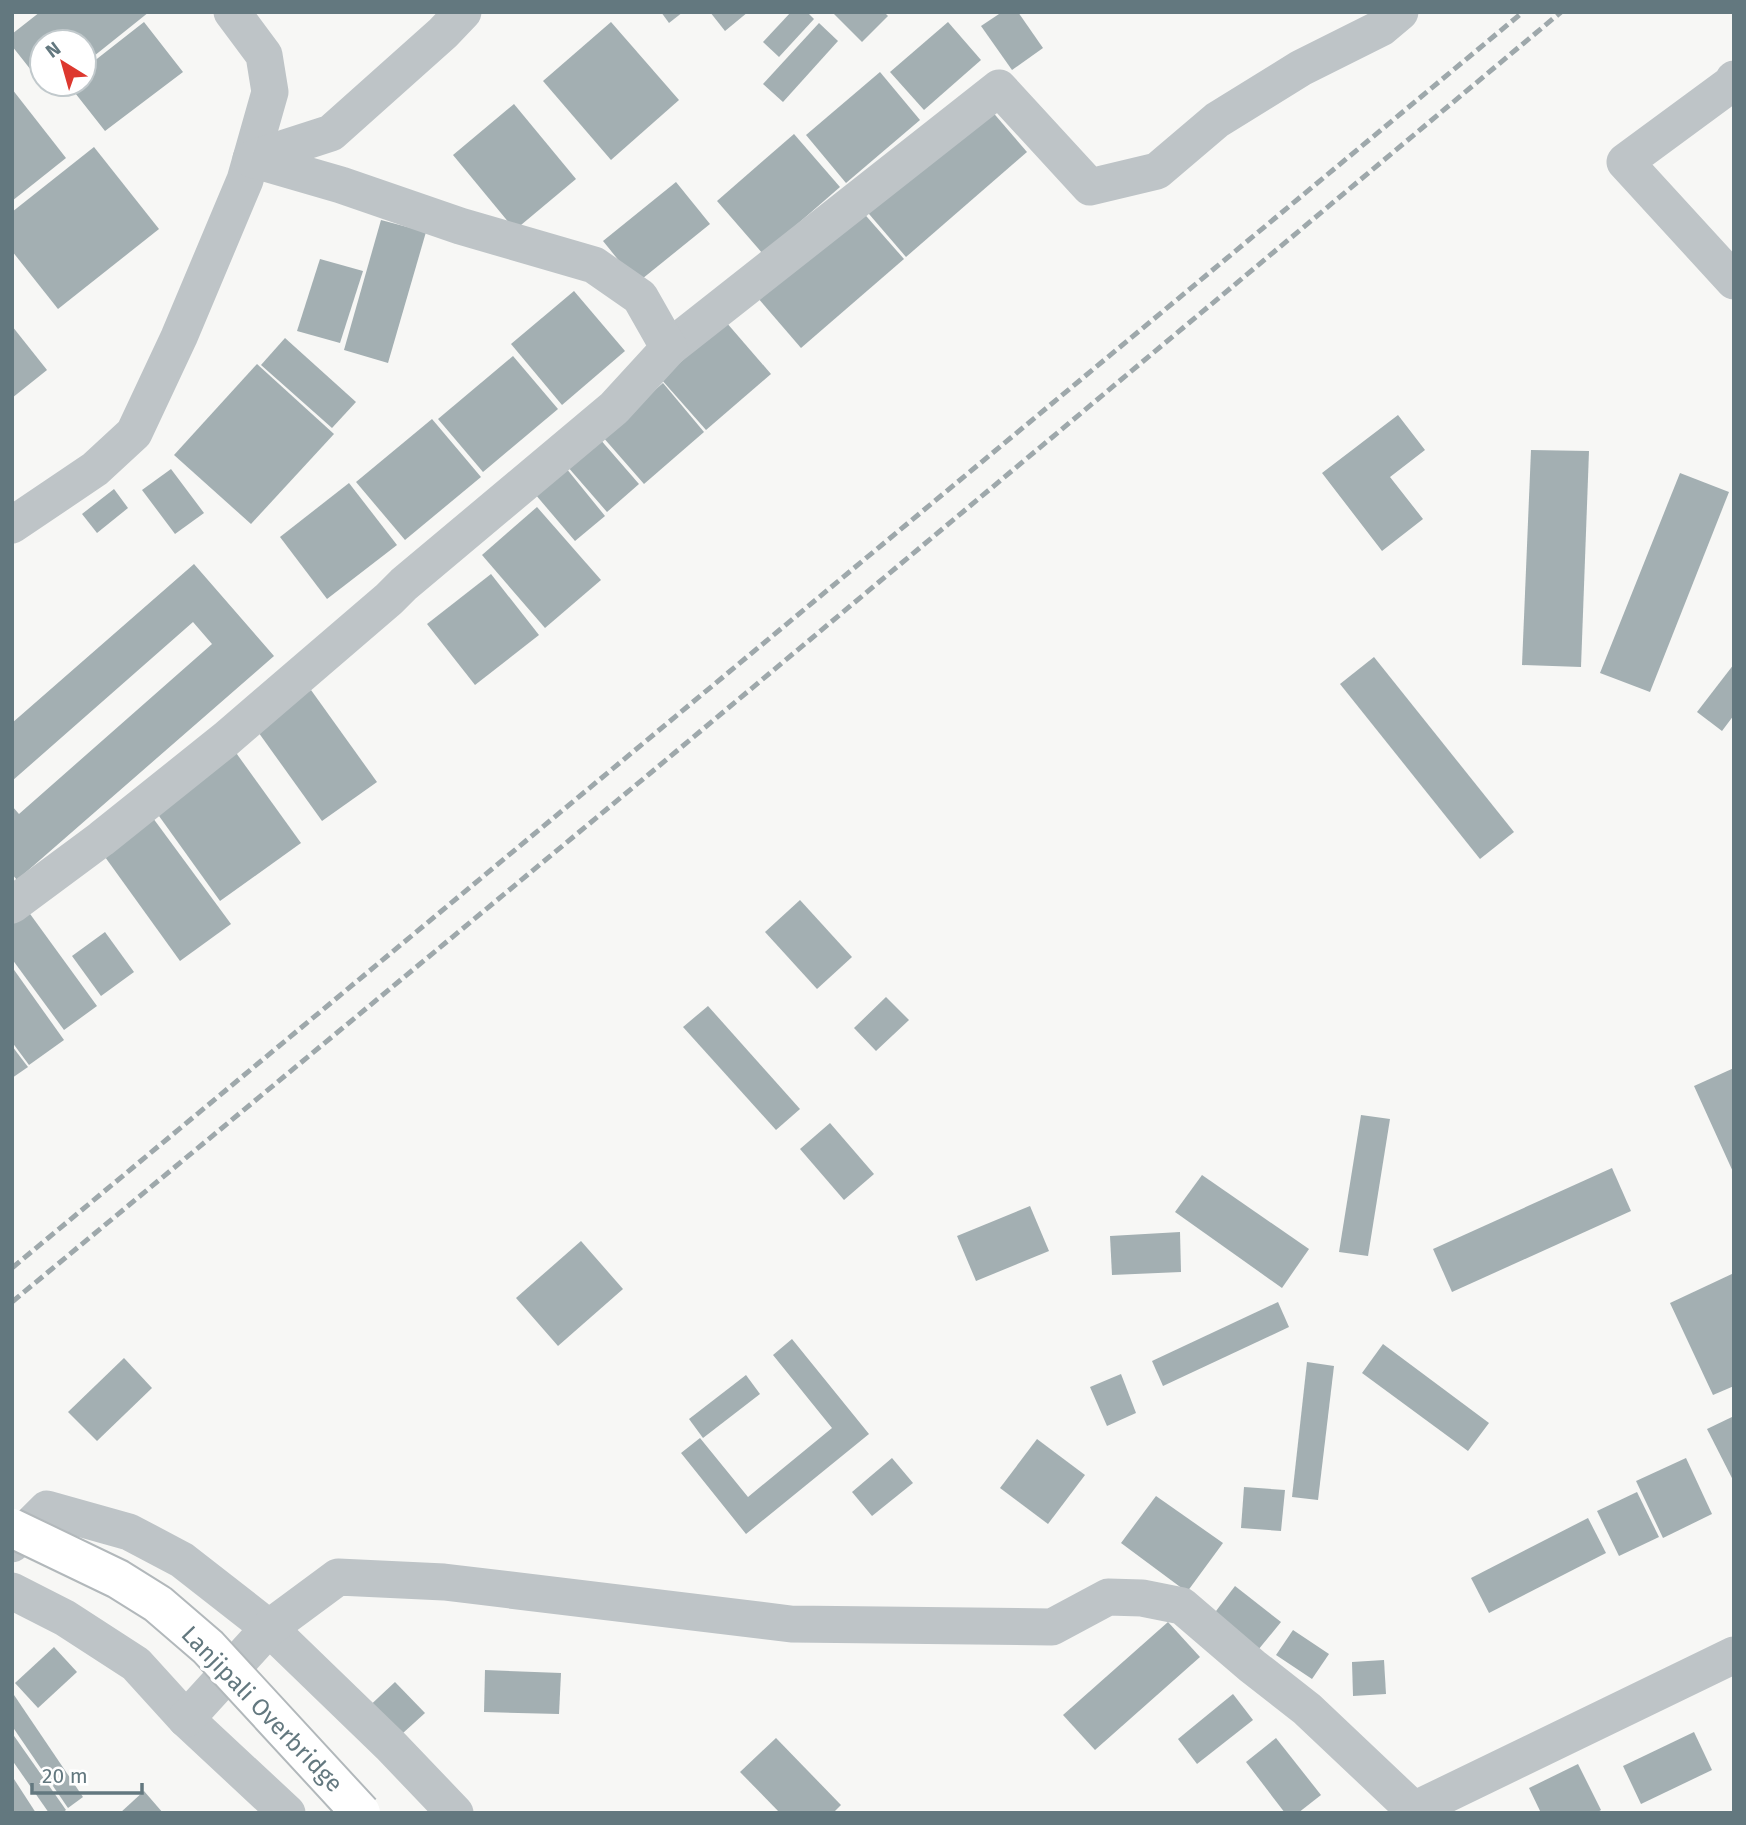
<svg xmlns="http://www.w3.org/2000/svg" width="1746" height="1825" font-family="'Fira Sans',sans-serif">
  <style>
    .building { fill: #a3afb2 }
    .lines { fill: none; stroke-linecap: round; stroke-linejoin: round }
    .minor { stroke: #bec4c7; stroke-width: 37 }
    .rail { stroke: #9ea8ab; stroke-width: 5; stroke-dasharray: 10 5; stroke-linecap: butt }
    .major-bridge-casing { stroke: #b2b8bb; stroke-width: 42; stroke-linecap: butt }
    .major-bridge { stroke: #fff; stroke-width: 38 }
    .labels { text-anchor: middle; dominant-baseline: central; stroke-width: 7; stroke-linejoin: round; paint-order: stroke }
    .street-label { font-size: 24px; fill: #63787f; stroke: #fff }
  </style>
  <rect width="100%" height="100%" fill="#f7f7f5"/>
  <g class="building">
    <polygon points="40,12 149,12 84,64 84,42 42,42 42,84 12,46 12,34"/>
    <polygon points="661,12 683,12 669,23"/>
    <polygon points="710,12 748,12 725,31"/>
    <polygon points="791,12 807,12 814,19 779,57 763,42"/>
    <polygon points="832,12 884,12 888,16 862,42"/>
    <polygon points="1002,12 1018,12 1043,48 1012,70 981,26"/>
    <polygon points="144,22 183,72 105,131 68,84 84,84 84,69"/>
    <polygon points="611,22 679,100 611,160 543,81"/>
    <polygon points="948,22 981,60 924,110 890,72"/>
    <polygon points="819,23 838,41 783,102 763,84"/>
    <polygon points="880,72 920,120 846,183 806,135"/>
    <polygon points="12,89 66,158 12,201"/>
    <polygon points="984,102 1027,152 906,257 863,207"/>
    <polygon points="514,104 576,179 515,230 453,155"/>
    <polygon points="794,134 840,187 763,254 717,201"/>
    <polygon points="94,147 159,229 58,309 12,251 12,212"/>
    <polygon points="676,182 710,224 637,283 603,241"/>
    <polygon points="860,209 904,259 801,348 757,297"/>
    <polygon points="381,220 426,232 388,363 344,350"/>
    <polygon points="320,259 363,271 340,343 297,331"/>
    <polygon points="574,291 625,351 562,405 511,344"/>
    <polygon points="726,322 771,374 706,430 661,379"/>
    <polygon points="12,326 47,370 12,398"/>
    <polygon points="285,338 356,402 332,428 261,365"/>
    <polygon points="513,356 558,409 483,472 438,419"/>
    <polygon points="257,364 334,434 251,524 174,455"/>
    <polygon points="663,383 704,432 644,484 602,436"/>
    <polygon points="1398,415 1425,450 1390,477 1423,519 1382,551 1322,473"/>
    <polygon points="432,419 481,477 405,540 356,482"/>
    <polygon points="599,438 639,484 607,512 567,466"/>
    <polygon points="1531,450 1589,451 1581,667 1522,665"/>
    <polygon points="566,468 605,516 575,541 535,494"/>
    <polygon points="171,469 204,513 175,534 142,490"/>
    <polygon points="1680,473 1729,492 1650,692 1600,673"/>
    <polygon points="349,483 397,545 327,599 280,537"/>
    <polygon points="114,489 128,508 97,533 82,514"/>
    <polygon points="537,507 601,580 545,628 482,555"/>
    <polygon points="194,564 274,656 17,880 12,874 12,806 19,814 212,644 193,622 12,781 12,723"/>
    <polygon points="491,574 539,635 475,685 427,624"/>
    <polygon points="1374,657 1514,832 1480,859 1340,684"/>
    <polygon points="1734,664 1734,715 1722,731 1697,712"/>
    <polygon points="311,690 377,782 322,821 256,729"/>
    <polygon points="234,750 301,843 220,901 154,809"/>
    <polygon points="150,814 231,924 180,961 100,850"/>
    <polygon points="800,900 852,957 817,989 765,932"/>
    <polygon points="25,907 97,1006 64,1030 12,959 12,917"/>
    <polygon points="105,932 134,972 101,996 72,956"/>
    <polygon points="12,967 64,1040 29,1065 12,1042"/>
    <polygon points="886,997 909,1020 876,1051 854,1028"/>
    <polygon points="708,1006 800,1109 776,1130 683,1027"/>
    <polygon points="12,1046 28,1067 12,1078"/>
    <polygon points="1734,1068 1734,1174 1694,1086"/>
    <polygon points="1361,1115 1390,1119 1368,1256 1339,1252"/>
    <polygon points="830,1123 874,1174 844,1200 800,1149"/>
    <polygon points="1612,1168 1631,1211 1452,1292 1433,1249"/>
    <polygon points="1202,1175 1309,1249 1282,1288 1175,1212"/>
    <polygon points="1030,1206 1049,1251 976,1281 957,1236"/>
    <polygon points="1180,1232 1181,1272 1112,1275 1110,1236"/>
    <polygon points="581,1241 623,1289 558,1346 516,1298"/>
    <polygon points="1734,1273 1734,1386 1713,1395 1670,1303"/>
    <polygon points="1278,1302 1289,1327 1163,1386 1152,1361"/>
    <polygon points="792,1339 869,1434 746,1534 681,1453 700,1438 748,1497 832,1428 773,1355"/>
    <polygon points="1383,1344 1489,1423 1468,1451 1362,1373"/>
    <polygon points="124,1358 152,1388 97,1441 68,1412"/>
    <polygon points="1307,1362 1334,1366 1318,1500 1292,1497"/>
    <polygon points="1121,1374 1136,1413 1107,1426 1090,1387"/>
    <polygon points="746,1375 760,1394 703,1438 689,1419"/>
    <polygon points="1734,1416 1734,1482 1707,1429"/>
    <polygon points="1037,1439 1085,1475 1048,1524 1000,1488"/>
    <polygon points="892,1458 913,1483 872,1516 852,1492"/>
    <polygon points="1686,1458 1712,1514 1663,1538 1636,1481"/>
    <polygon points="1244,1487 1285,1490 1281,1531 1241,1528"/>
    <polygon points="1637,1492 1659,1537 1619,1556 1597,1511"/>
    <polygon points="1156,1496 1223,1543 1187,1592 1121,1543"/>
    <polygon points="1588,1518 1606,1553 1489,1613 1471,1578"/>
    <polygon points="1235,1586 1281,1622 1258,1650 1213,1615"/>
    <polygon points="1168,1622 1200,1657 1095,1750 1063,1715"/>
    <polygon points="1293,1630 1329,1654 1312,1679 1276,1655"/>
    <polygon points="54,1647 77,1672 38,1708 15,1683"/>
    <polygon points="1384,1660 1386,1694 1353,1696 1352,1662"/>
    <polygon points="485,1670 561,1673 559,1714 484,1712"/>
    <polygon points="395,1682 425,1713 392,1743 363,1712"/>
    <polygon points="12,1692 83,1797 68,1808 12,1726"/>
    <polygon points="1233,1694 1253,1720 1197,1764 1178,1739"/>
    <polygon points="1694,1732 1712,1770 1641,1804 1623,1766"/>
    <polygon points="12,1733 66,1810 62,1813 49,1813 12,1760"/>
    <polygon points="776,1738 841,1805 833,1813 780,1813 740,1772"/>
    <polygon points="1276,1738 1321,1795 1298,1813 1285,1813 1246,1762"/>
    <polygon points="1578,1764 1601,1810 1596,1813 1541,1813 1529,1788"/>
    <polygon points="12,1776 36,1813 15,1813 12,1809"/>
    <polygon points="144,1791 163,1813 120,1813"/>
  </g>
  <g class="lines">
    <g class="minor">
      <polyline points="1734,79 1731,84 1625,162 1734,281"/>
      <polyline points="669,348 999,88 1090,187 1157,171 1217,120 1301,68 1381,28 1400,12"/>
      <polyline points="12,525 95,469 134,433 179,337 245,180 270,92 264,55 232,12"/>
      <polyline points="12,905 101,839 226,739 389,599 404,584 614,408 669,348 640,297 594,265 460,226 341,185 251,159 331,133 443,33 463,12"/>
      <polyline points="12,1544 47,1509 129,1532 182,1560 269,1628 391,1746 455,1813"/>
      <polyline points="12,1591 65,1618 136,1664 186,1719 287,1813"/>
      <polyline points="186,1719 269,1628 338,1577 444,1582 791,1624 1052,1627 1108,1597 1142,1598 1182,1606 1252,1666 1307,1709 1417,1813"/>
      <polyline points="1414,1810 1734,1655"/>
    </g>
    <g class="rail">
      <polyline points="12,1268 1523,12"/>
      <polyline points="12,1302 648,775 1561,12"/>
    </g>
    <g class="major-bridge-casing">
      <polyline id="major-bridge" points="12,1528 118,1579 158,1604 208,1647 361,1813"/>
    </g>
    <use href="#major-bridge" class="major-bridge"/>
  </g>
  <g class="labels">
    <g class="street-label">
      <text transform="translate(262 1709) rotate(46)">Lanjipali Overbridge</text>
    </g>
  </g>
  <rect width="1746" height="1825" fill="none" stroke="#63787f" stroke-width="28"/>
  <g transform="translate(63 63) rotate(323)"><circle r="33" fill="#ffffff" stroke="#c1c9cc" stroke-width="2"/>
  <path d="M0-5L12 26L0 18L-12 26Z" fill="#dd382f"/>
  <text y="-10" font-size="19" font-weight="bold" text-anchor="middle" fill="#63787f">N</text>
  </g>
  <path d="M32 1783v10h110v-10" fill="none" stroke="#63787f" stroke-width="3.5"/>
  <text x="42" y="1783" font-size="21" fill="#63787f" stroke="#ffffff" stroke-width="5" paint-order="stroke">20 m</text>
</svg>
